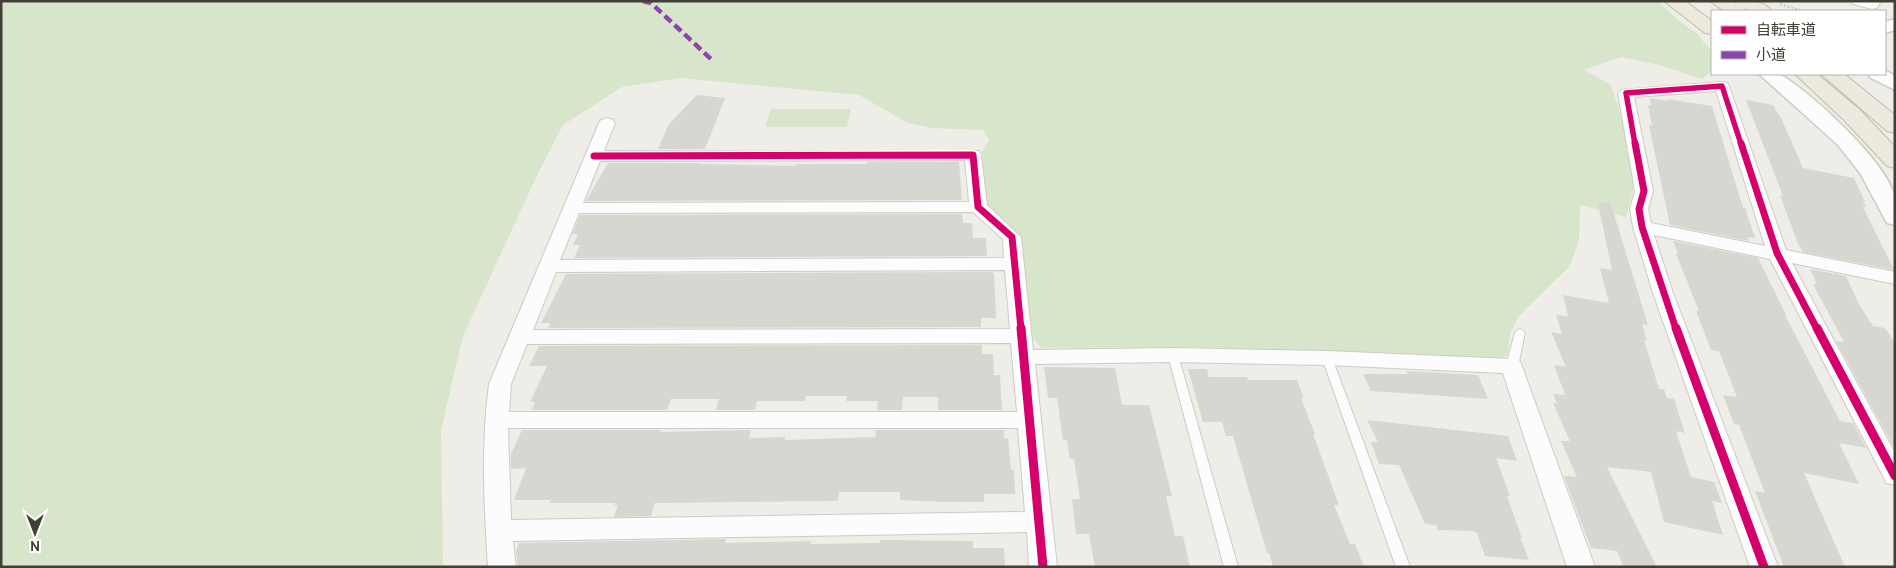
<svg xmlns="http://www.w3.org/2000/svg" width="1896" height="568" font-family="Cabin,'Noto Sans JP',sans-serif">
  <style>
    .green { fill: #d7e6ca }
    .building { fill: #d7d6d1 }
    .lines { fill: none; stroke-linecap: round; stroke-linejoin: round }
    .service-casing { stroke: #cccbc6; stroke-width: 2 }
    .minor-casing { stroke: #cccbc6; stroke-width: 2 }
    .tertiary-casing { stroke: #cccbc6; stroke-width: 3 }
    .trunk-casing { stroke: #c3bda7; stroke-width: 2 }
    .path { stroke: #cccbc6; stroke-width: 2.5; stroke-dasharray: 2 2; stroke-linecap: butt }
    .service { fill: #fcfcfc; fill-rule: evenodd }
    .minor { fill: #fcfcfc; fill-rule: evenodd }
    .tertiary { fill: #fcfcfc; fill-rule: evenodd }
    .trunk { fill: #eceade; fill-rule: evenodd }
    .quiet { stroke: #8e44ad; stroke-width: 4.5; stroke-dasharray: 9 4.5; stroke-linecap: butt }
    .cycleway-far2-casing { stroke: #fff; stroke-width: 8 }
    .cycleway-far1-casing { stroke: #fff; stroke-width: 10 }
    .cycleway-casing { stroke: #fff; stroke-width: 12 }
    .cycleway-far2 { stroke: #d6006c; stroke-width: 5.5 }
    .cycleway-far1 { stroke: #d6006c; stroke-width: 7 }
    .cycleway { stroke: #d6006c; stroke-width: 9 }
  </style>
  <rect width="100%" height="100%" fill="#eeede8"/>
  <g class="green">
    <path d="M 1,1 L 1658,1 L 1678,20 L 1697,34 L 1712,52 L 1712,71 L 1702,79 L 1660,65 L 1621,57 L 1584,70 L 1611,85 C 1621,118 1639,155 1633,191 C 1631,199 1628,208 1626,217 L 1580,205 L 1579,240 L 1570,266 L 1519,316 L 1510,334 L 1508,354 L 1502,358 L 1191,347 L 1042,348 L 1027,333 L 1022,265 L 983,204 L 982,151 L 989,140 L 983,130 L 931,128 L 906,122 L 859,95 L 680,78 L 622,87 L 563,125 L 539,171 L 463,336 L 441,430 L 443,567 L 1,567 Z"/>
    <polygon points="771,109 851,109 847,127 765,127"/>
  </g>
  <g class="building">
    <polygon points="697,95 725,98 705,149 658,149 669,124"/>
    <polygon points="1650,98 1668,101 1667,99 1712,106 1743,208 1745,208 1755,238 1747,237 1749,241 1670,225 1649,125 1652,125 1648,105 1651,105"/>
    <polygon points="1746,100 1773,105 1782,120 1803,168 1854,178 1865,202 1863,201 1866,207 1863,207 1894,270 1803,252 1798,244 1780,195 1783,196"/>
    <polygon points="867,162 959,162 962,200 586,201 608,163 700,163 700,164 796,166 797,164 867,164"/>
    <polygon points="1610,201 1648,325 1642,324 1647,341 1644,340 1659,389 1664,389 1667,398 1674,399 1685,433 1676,431 1691,477 1714,482 1722,503 1712,501 1723,535 1664,522 1651,472 1607,467 1657,567 1623,566 1617,551 1591,548 1564,476 1577,477 1561,441 1570,441 1553,403 1557,404 1553,394 1565,395 1554,365 1566,367 1551,332 1562,334 1556,315 1568,316 1563,295 1609,303 1600,268 1612,270 1598,204"/>
    <polygon points="962,214 963,223 972,223 973,238 986,238 987,256 574,258 580,245 573,245 578,234 572,234 580,215"/>
    <polygon points="1673,241 1758,258 1786,315 1785,315 1840,421 1853,423 1866,448 1839,443 1859,484 1804,473 1845,567 1784,567 1755,491 1765,493 1739,425 1734,424 1723,395 1737,397 1719,351 1711,350 1696,311 1699,311 1676,254 1678,254"/>
    <polygon points="1810,269 1846,276 1860,306 1873,326 1885,328 1895,343 1895,449 1836,341 1844,342 1813,284 1817,284"/>
    <polygon points="988,272 994,273 996,318 981,318 981,327 548,328 550,323 541,323 566,274"/>
    <polygon points="982,345 982,354 993,354 994,375 1000,375 1002,410 938,410 938,397 903,397 902,410 877,410 878,401 846,401 847,396 806,396 805,401 757,401 755,410 716,410 719,399 671,399 667,410 532,410 535,402 530,402 547,366 529,366 539,346"/>
    <polygon points="1044,367 1115,368 1122,405 1149,405 1172,496 1166,496 1175,536 1183,536 1190,567 1095,567 1089,534 1076,534 1072,499 1080,499 1074,459 1070,459 1067,440 1063,440 1057,398 1048,398"/>
    <polygon points="1188,369 1207,369 1209,377 1247,377 1248,380 1297,380 1304,398 1301,398 1315,434 1313,434 1339,505 1334,505 1350,544 1355,544 1364,566 1273,566 1269,553 1267,553 1233,436 1226,436 1222,422 1203,422"/>
    <polygon points="1406,371 1478,375 1488,399 1371,391 1363,374 1408,374"/>
    <polygon points="1367,420 1508,436 1517,461 1496,458 1510,496 1507,496 1522,538 1520,537 1529,560 1485,556 1477,533 1474,531 1438,530 1436,525 1425,524 1399,465 1379,464 1371,442 1378,442"/>
    <polygon points="522,430 661,430 660,432 751,430 749,438 786,437 785,440 875,437 876,430 1004,430 1004,438 1008,438 1011,470 1014,470 1015,494 984,494 984,502 942,502 900,500 900,492 839,492 838,501 655,503 651,516 614,517 618,505 614,505 615,503 549,503 551,500 514,500 526,468 511,469 511,454"/>
    <polygon points="726,539 725,543 811,541 810,544 880,543 880,540 973,541 973,548 1004,548 1005,567 518,567 516,551 519,543"/>
  </g>
  <g class="lines">
    <g class="service-casing">
      <g id="service">
        <polygon points="1520,329 1525,332 1518,366 1516,369 1508,369 1506,366 1515,332"/>
        <polygon points="1173,351 1178,355 1238,567 1224,567 1168,355"/>
        <polygon points="1327,354 1332,358 1410,567 1396,567 1322,358"/>
      </g>
    </g>
    <g class="minor-casing">
      <g id="minor">
        <polygon points="1851,1 1881,1 1877,8 1872,9 1853,4"/>
        <path d="M 1722,82 L 1727,83 L 1729,86 L 1786,250 L 1895,272 L 1895,284 L 1792,263 L 1895,453 L 1895,485 L 1886,483 L 1883,476 L 1770,259 L 1654,235 L 1673,293 L 1778,567 L 1750,567 L 1653,293 L 1633,227 L 1630,209 L 1635,191 L 1618,93 L 1621,90 ZM 1716,91 L 1765,246 L 1651,223 L 1648,209 L 1653,191 L 1634,97 Z"/>
        <path d="M 607,118 L 613,120 L 615,123 L 604,151 L 979,151 L 981,155 L 987,205 L 1021,237 L 1033,350 L 1173,348 L 1327,351 L 1512,359 L 1520,361 L 1595,567 L 1567,567 L 1503,373 L 1327,365 L 1173,362 L 1035,364 L 1057,567 L 1029,567 L 1027,532 L 513,541 L 516,567 L 488,567 C 484,505 481,445 489,384 L 599,123 L 601,120 ZM 965,160 L 969,202 L 583,203 L 600,161 ZM 973,212 L 1003,239 L 1004,258 L 560,260 L 579,213 ZM 1005,270 L 1010,329 L 533,330 L 556,272 ZM 1011,343 L 1017,412 L 509,412 L 511,384 L 527,344 ZM 508,428 L 1018,428 L 1025,512 L 511,520 Z"/>
      </g>
    </g>
    <g class="tertiary-casing">
      <g id="tertiary">
        <polygon points="1895,19 1895,30 1885,33 1885,22"/>
        <polygon points="1885,70 1895,76 1895,90 1871,78 1868,74 1885,74"/>
        <path d="M 1759,74 C 1765,74 1776,72 1781,75 C 1812,93 1884,160 1894,194 C 1896,203 1895,216 1895,225 L 1887,223 L 1860,173 L 1838,145 Z"/>
      </g>
    </g>
    <g class="trunk-casing">
      <g id="trunk">
        <polygon points="1664,1 1685,1 1712,21 1712,34 1705,33"/>
        <path d="M 1710,1 L 1732,1 L 1737,4 L 1735,1 C 1748,1 1764,0 1772,11 L 1750,11 L 1744,8 L 1746,11 L 1724,11 Z"/>
        <polygon points="1795,74 1817,74 1860,110 1895,147 1895,168 1887,166 1844,120"/>
        <polygon points="1821,74 1844,74 1895,115 1895,133 1887,131"/>
      </g>
    </g>
    <polyline class="path" points="1780,4 1803,11"/>
    <use href="#service" class="service"/>
    <use href="#minor" class="minor"/>
    <use href="#tertiary" class="tertiary"/>
    <use href="#trunk" class="trunk"/>
    <polyline class="quiet" points="643,1 651,3 711,59"/>
    <g class="cycleway-far2-casing">
      <polyline id="cycleway-far2" points="1635,144 1626,93 1722,86 1741,144"/>
    </g>
    <g class="cycleway-far1-casing">
      <g id="cycleway-far1">
        <polyline points="1635,143 1644,191 1639,209 1642,227 1676,329"/>
        <polyline points="1741,143 1777,253 1817,329"/>
        <polyline points="594,156 973,155 978,207 1012,237 1021,329"/>
      </g>
    </g>
    <g class="cycleway-casing">
      <g id="cycleway">
        <polyline points="1021,328 1043,567"/>
        <polyline points="1676,328 1764,567"/>
        <polyline points="1817,328 1895,476"/>
      </g>
    </g>
    <use href="#cycleway-far2" class="cycleway-far2"/>
    <use href="#cycleway-far1" class="cycleway-far1"/>
    <use href="#cycleway" class="cycleway"/>
  </g>
  <rect width="1896" height="568" fill="none" stroke="#424036" stroke-width="5"/>
  <rect x="1711" y="10" width="175" height="65" fill="#ffffff" stroke="#b3b3af"/>
  <rect x="1721" y="26" width="25" height="8" fill="#d6006c" stroke="#b3b3af"/>
  <text x="1756" y="35" font-size="15" fill="#424036">自転車道</text>
  <rect x="1721" y="51" width="25" height="8" fill="#8e44ad" stroke="#b3b3af"/>
  <text x="1756" y="60" font-size="15" fill="#424036">小道</text>
  <g transform="translate(35 533) rotate(180)" stroke="#ffffff" stroke-width="4" paint-order="stroke">
  <path d="M0-4L9 19L0 12L-9 19Z" fill="#424036"/>
  <text y="-8" font-size="14" font-weight="bold" text-anchor="middle" fill="#424036">N</text>
  </g>
</svg>
